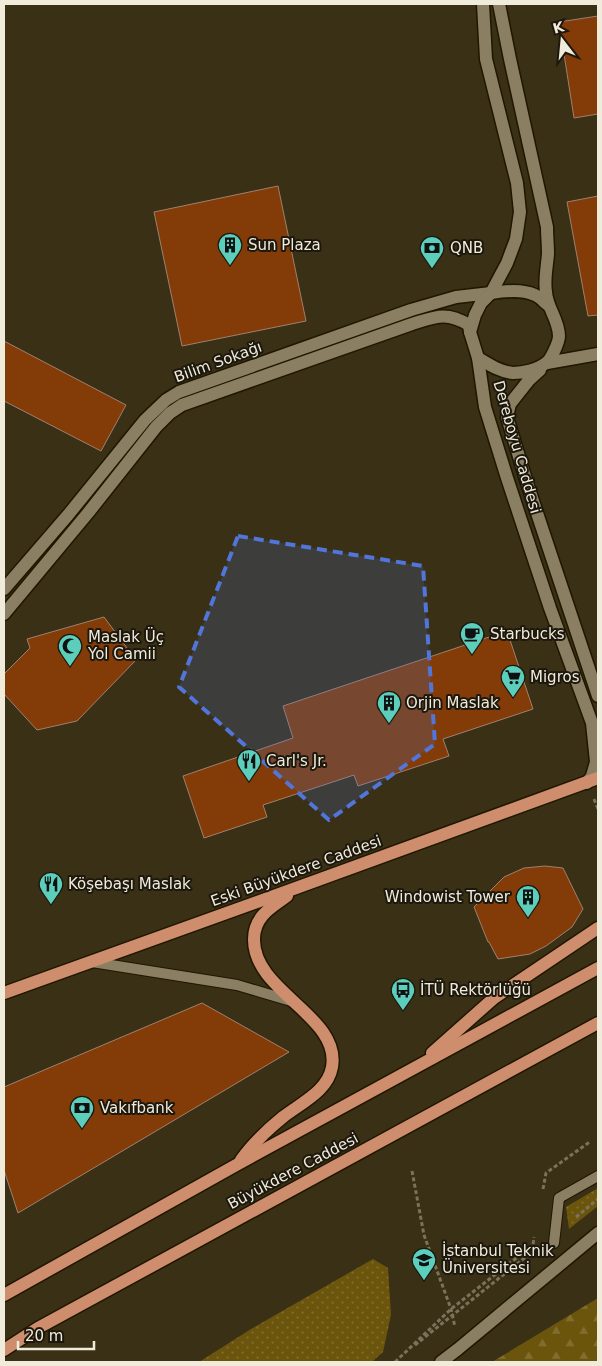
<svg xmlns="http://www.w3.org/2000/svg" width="602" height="1366" font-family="'DejaVu Sans',sans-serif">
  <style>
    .grass { fill: url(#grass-dots) }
    .forest { fill: url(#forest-firs) }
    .building { fill: #833c07; stroke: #9f8070 }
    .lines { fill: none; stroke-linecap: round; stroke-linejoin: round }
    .lane-casing { stroke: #201700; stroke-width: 12 }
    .street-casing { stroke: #201700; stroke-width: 15 }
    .secondary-casing { stroke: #201700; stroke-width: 15 }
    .primary-casing { stroke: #201700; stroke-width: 15 }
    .path { stroke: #7a725b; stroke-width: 3; stroke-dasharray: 4 2.5; stroke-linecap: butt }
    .lane { stroke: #8a7f62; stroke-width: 10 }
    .street { stroke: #8a7f62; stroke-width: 12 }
    .secondary { stroke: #8a7f62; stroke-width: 12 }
    .primary { stroke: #ce8e6e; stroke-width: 12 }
    .marked { fill: #5275d9; fill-opacity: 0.2; stroke: #5275d9; stroke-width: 4; stroke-dasharray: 10 6; stroke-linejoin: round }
    .labels { text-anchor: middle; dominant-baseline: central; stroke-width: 4; stroke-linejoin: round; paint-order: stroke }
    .poi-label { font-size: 15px; fill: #f1ebdb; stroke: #1d180d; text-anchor: start }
    .street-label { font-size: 15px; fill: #f1ebdb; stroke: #1d180d }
  </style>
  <defs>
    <pattern id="grass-dots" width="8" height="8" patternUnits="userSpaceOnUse" patternTransform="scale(1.25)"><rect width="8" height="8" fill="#6b550c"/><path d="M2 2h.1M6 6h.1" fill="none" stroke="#816e2f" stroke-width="1.8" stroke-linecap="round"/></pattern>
    <pattern id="forest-firs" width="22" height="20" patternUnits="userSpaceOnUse" patternTransform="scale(1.25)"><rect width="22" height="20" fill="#6b550c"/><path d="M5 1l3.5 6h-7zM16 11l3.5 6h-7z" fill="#816e2f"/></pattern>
  </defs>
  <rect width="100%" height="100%" fill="#393015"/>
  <g class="grass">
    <polygon points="598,1188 598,1206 569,1229 566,1207"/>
    <polygon points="373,1259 388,1268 391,1315 383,1352 372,1362 199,1362 251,1329"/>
  </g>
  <polygon class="forest" points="598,1298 598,1362 492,1362"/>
  <g class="building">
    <polygon points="598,16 598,114 574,118 559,22"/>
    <polygon points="278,186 306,321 182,346 154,212"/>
    <polygon points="598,196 598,315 588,316 567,202"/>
    <polygon points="4,341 126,405 101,451 4,401"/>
    <polygon points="104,617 136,660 77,721 37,730 4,694 4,674 30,648 27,639"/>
    <polygon points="507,631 533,709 443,739 449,756 358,786 354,775 263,805 267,817 204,838 183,776 293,738 283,706"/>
    <polygon points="545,866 563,868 583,909 572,927 546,946 530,954 498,959 489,942 488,942 474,907 504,877 524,868"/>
    <polygon points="202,1003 289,1052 18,1213 4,1170 4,1087"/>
  </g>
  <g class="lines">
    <g class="lane-casing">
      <g id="lane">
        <polyline points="92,962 237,985 291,1001"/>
        <polyline points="554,1243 559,1198 598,1176"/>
      </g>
    </g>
    <g class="street-casing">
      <g id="street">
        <polyline points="547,363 598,354"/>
        <polyline points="4,589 68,515 145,420 166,400 179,392 411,310 456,297 491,293"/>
        <path d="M 4,614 L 88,513 L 156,427 L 170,413 L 182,405 L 412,324 C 435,317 446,311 469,325 L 470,332"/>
        <polyline points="441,1362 458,1349 598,1233"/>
      </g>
    </g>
    <g class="secondary-casing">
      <g id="secondary">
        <polyline points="483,4 486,59 517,183 520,212 516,239 507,263 491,293 481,303 475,315 470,332 478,358 485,407 507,478 550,608 592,723 596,762 592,776 587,783"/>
        <path d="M 491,293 C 505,291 522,289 535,295 C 540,297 544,302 548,305"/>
        <path d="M 478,358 C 488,364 500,372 513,373 C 523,373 537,370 546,363 C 551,360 559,342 559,336 C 559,320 547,308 546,292 C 544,279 547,267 548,254 C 548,245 547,236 547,227 L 510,59 L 499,4"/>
        <polyline points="540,370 529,380 510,404 507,417 527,483 598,696"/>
      </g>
    </g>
    <g class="primary-casing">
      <g id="primary">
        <polyline points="4,993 296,888 598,778"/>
        <polyline points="432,1053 494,998 598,928"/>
        <path d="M 241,1160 C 253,1143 267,1130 283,1117 C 301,1103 328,1091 332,1067 C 341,1016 253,992 254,939 C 254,931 257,922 263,915 C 269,908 279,902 287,896"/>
        <polyline points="4,1295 238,1164 598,968"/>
        <polyline points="4,1350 38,1328 598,1023"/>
      </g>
    </g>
    <g class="path">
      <polyline points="594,799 598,809"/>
      <polyline points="412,1171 424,1235 451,1309 455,1327"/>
      <polyline points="543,1189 546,1173 591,1141"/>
      <polyline points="576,1217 598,1199"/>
      <polyline points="415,1345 537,1248"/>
      <polyline points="395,1362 451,1309 533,1245 534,1237"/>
    </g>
    <use href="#lane" class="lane"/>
    <use href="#street" class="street"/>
    <use href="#secondary" class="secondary"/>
    <use href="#primary" class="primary"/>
  </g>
  <path class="marked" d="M 238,536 L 423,566 L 435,744 L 329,820 L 179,687 Z"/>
  <defs>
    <g id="building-pin" transform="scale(1.25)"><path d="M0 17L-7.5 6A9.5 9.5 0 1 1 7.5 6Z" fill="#5bcebc" stroke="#1d180d"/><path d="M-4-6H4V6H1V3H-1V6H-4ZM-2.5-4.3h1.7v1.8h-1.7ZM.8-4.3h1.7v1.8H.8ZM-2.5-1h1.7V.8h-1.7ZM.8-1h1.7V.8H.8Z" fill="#111"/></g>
    <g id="bank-pin" transform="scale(1.25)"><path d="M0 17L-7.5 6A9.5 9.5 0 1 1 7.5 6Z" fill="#5bcebc" stroke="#1d180d"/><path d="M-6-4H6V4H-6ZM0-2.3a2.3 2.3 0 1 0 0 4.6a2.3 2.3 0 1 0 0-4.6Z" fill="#111"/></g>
    <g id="cafe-pin" transform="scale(1.25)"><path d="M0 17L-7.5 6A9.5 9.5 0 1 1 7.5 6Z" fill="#5bcebc" stroke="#1d180d"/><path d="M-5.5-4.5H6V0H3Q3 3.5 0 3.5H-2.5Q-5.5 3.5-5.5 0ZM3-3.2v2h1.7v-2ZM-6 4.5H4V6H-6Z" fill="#111"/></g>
    <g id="mosque-pin" transform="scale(1.25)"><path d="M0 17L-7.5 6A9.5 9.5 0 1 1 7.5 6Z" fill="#5bcebc" stroke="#1d180d"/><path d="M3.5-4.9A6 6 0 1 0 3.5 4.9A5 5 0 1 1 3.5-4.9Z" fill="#111"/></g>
    <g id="supermarket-pin" transform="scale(1.25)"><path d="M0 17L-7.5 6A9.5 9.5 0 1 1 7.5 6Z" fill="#5bcebc" stroke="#1d180d"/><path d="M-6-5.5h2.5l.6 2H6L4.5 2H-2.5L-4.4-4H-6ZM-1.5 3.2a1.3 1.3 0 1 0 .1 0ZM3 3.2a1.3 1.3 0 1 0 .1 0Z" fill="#111"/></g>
    <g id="restaurant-pin" transform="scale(1.25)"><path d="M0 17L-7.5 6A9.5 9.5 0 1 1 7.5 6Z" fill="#5bcebc" stroke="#1d180d"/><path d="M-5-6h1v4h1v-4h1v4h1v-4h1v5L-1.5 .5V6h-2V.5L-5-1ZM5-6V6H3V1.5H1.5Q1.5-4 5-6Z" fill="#111"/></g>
    <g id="bus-pin" transform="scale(1.25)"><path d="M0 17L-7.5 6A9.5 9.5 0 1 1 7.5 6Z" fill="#5bcebc" stroke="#1d180d"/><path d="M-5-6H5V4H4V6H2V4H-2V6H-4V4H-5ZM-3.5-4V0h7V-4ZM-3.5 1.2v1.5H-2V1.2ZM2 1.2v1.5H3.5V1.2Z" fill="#111"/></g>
    <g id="university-pin" transform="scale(1.25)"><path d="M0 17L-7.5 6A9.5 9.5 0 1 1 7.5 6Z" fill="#5bcebc" stroke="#1d180d"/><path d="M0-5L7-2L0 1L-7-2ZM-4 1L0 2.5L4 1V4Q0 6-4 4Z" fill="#111"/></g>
  </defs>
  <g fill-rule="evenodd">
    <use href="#building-pin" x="230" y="245"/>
    <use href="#bank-pin" x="432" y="248"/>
    <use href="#cafe-pin" x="472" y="634"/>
    <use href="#mosque-pin" x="70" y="646"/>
    <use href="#supermarket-pin" x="513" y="677"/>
    <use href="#building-pin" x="389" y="703"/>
    <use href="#restaurant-pin" x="249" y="761"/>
    <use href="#restaurant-pin" x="51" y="884"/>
    <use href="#building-pin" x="528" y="897"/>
    <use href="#bus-pin" x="403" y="990"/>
    <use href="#bank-pin" x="82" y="1108"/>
    <use href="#university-pin" x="424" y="1260"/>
  </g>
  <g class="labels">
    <g class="poi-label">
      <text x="248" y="245">Sun Plaza</text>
      <text x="450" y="248">QNB</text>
      <text x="490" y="634">Starbucks</text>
      <text x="88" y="637">Maslak Üç<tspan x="88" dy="17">Yol Camii</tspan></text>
      <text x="530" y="677">Migros</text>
      <text x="406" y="703">Orjin Maslak</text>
      <text x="266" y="761">Carl's Jr.</text>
      <text x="68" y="884">Köşebaşı Maslak</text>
      <text x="510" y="897" text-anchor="end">Windowist Tower</text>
      <text x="420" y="990">İTÜ Rektörlüğü</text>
      <text x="100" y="1108">Vakıfbank</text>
      <text x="442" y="1251">İstanbul Teknik<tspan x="442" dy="17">Üniversitesi</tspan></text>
    </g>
    <g class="street-label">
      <text transform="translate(218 362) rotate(-20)">Bilim Sokağı</text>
      <text transform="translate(517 447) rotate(74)">Dereboyu Caddesi</text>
      <text transform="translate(296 871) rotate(-20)">Eski Büyükdere Caddesi</text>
      <text transform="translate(293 1171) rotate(-28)">Büyükdere Caddesi</text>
    </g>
  </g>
  <rect width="602" height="1366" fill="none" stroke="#f1ebdb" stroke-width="10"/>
  <g transform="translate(562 40) rotate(344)" stroke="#1d180d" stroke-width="4" paint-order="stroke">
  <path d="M0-4L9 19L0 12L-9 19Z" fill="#f1ebdb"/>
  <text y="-8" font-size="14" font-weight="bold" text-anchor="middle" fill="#f1ebdb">K</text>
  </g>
  <path d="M18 1341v8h76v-8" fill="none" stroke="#f1ebdb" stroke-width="2.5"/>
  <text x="25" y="1341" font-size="15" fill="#f1ebdb" stroke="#1d180d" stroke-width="4" paint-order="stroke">20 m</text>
</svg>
